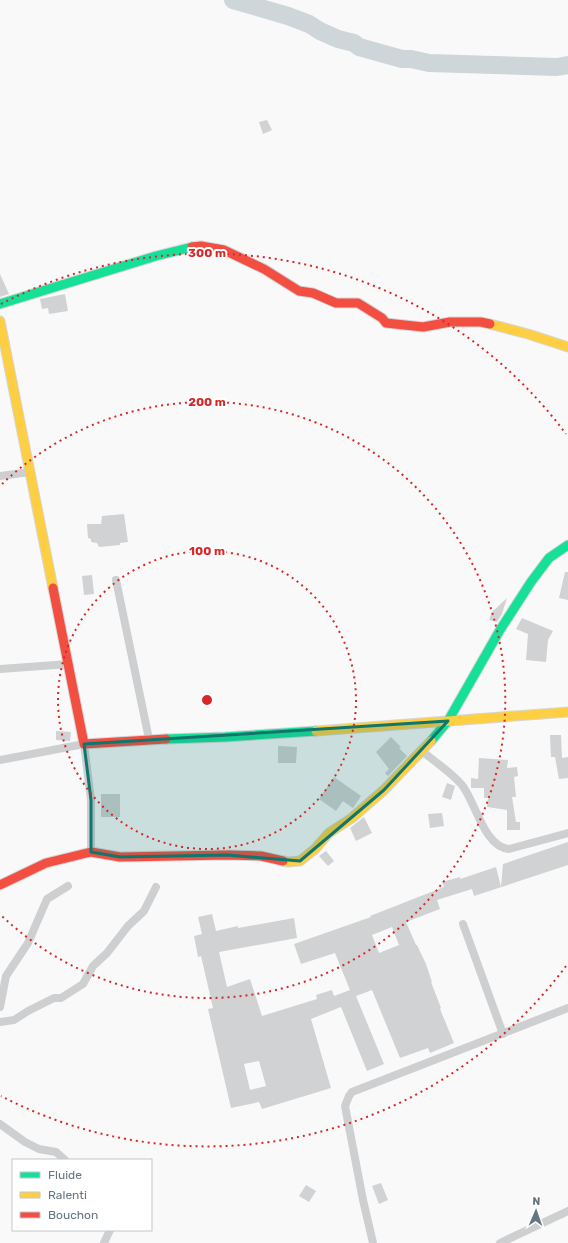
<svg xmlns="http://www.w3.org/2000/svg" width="568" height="1243" font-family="Rubik,sans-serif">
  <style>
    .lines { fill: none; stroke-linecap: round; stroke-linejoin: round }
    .river { stroke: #ced6d9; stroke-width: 18 }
    .building { fill: #d0d2d3; fill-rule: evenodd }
    .fast-casing { stroke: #d5d6d7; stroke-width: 11 }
    .slow-casing { stroke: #d5d6d7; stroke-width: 11 }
    .jam-casing { stroke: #d5d6d7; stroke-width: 11 }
    .street { stroke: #cecfd0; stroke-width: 8 }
    .fast { stroke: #16e098; stroke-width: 9 }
    .slow { stroke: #ffcf43; stroke-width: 9 }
    .jam { stroke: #f24e42; stroke-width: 9 }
    .marked { fill: #0f766e; fill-opacity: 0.2; stroke: #0f766e; stroke-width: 3; stroke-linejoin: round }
    .ring { fill: none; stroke: #d62828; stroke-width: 2; stroke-dasharray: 2 4 }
    .centre { fill: #d62828; stroke: #fff; stroke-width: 2 }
    .ring-label { font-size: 12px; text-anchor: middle; font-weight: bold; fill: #d62828; stroke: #fff; stroke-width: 4; stroke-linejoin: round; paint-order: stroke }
  </style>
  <rect width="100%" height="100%" fill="#f9f9f9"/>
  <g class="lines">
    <polyline class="river" points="233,0 288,16 309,24 320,31 338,39 354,43 359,47 402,59 411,59 429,63 557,67 568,65"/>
  </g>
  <g class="building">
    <polygon points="267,120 272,130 263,134 259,122"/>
    <polygon points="0,274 9,294 0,297"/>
    <polygon points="65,294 68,311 49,314 48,308 42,309 40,299"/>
    <polygon points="124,514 128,542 120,543 120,545 99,547 97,543 91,542 91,539 88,538 87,524 101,524 102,516"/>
    <polygon points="565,572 568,572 568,600 559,598"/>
    <polygon points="92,575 94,594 84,595 82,576"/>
    <polygon points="507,598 502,614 497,622 489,620 492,612"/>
    <polygon points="522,618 553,631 548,640 546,662 526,660 528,634 516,629"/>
    <polygon points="56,731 71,732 70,741 56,740"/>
    <polygon points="550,735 561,735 562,758 568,757 568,778 559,779 555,757 551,757"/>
    <polygon points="391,737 401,747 399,748 407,756 388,776 385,773 389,769 376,752"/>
    <polygon points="278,746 297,747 296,763 278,763"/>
    <polygon points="479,758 508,760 507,768 517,767 518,776 514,777 516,797 512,797 516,822 520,822 520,830 507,830 507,810 487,807 488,798 484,798 484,788 471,788 471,778 478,779"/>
    <polygon points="334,777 361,796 353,808 343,801 336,811 319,799"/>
    <polygon points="447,783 455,786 451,800 442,797"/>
    <rect x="101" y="794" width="19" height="23"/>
    <polygon points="442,813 444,826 430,828 428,814"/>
    <polygon points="364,817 372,833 356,841 350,828"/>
    <path d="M 568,842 L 568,865 L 474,896 L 472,889 L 437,900 L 440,909 L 406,922 L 416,945 L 417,945 L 426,964 L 432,982 L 431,982 L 441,1008 L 440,1009 L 454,1043 L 430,1053 L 428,1048 L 400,1058 L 372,990 L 356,996 L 384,1064 L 367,1071 L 341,1007 L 311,1019 L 331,1088 L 262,1109 L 259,1102 L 231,1108 L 208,1009 L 213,1008 L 201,956 L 198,957 L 194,936 L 202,934 L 198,917 L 212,914 L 216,931 L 238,926 L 238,928 L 294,918 L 297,938 L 219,952 L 227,987 L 250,979 L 262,1016 L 317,999 L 316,995 L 332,990 L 334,996 L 350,990 L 335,953 L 301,964 L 294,944 L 371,917 L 370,916 L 444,887 L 442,882 L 460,877 L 460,879 L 496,867 L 501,887 L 503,864 ZM 392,927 L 399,945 L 379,953 L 372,935 ZM 259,1061 L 266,1086 L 250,1090 L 244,1064 Z"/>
    <polygon points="326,851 334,861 328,866 319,856"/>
    <polygon points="381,1183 388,1200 379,1204 372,1186"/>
    <polygon points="306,1185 316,1191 309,1202 299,1196"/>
  </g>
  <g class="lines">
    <g class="fast-casing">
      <g id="fast">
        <polyline points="0,304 156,256 192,247"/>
        <polyline points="166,739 225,737 316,731"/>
        <polyline points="431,741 448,721 500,630 531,582 549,558 568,545"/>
      </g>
    </g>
    <g class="slow-casing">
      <g id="slow">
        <polyline points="0,321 53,588"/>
        <polyline points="490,324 528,334 568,347"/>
        <polyline points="316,731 568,712"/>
        <polyline points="283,861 288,862 300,861 315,849 329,833 352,818 384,790 431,741"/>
      </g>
    </g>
    <g class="jam-casing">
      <g id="jam">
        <polyline points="192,247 201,246 224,250 264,269 299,291 313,293 336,303 358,303 382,318 386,323 423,327 450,322 481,322 490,324"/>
        <polyline points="53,588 84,744 166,739"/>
        <polyline points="0,885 46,863 91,852 120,857 227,855 261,856 283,861"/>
      </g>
    </g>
    <g class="street">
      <polyline points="0,476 30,472"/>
      <polyline points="116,580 149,739"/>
      <polyline points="0,669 69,664"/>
      <path d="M 422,751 C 435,762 451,772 462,785 C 476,803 484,847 509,849 L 568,833"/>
      <polyline points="0,760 84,744 91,800 91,852"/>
      <polyline points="463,924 503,1034"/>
      <polyline points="0,1007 6,976 28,943 47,899 68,886"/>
      <polyline points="0,1022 14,1020 28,1011 54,998 61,998 83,984 93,966 107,953 128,926 144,911 156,887"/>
      <polyline points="0,1124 25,1142 39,1149 56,1152 65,1160"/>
      <polyline points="104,1243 110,1230"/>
      <polyline points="373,1243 363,1200 345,1106 349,1096 352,1092 568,1008"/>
      <polyline points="500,1243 568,1211"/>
    </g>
    <use href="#fast" class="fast"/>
    <use href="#slow" class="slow"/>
    <use href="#jam" class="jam"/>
  </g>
  <path class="marked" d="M 448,721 L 384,790 L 300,861 L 227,855 L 120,857 L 91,852 L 91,800 L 84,744 Z"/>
  <g class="ring">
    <circle cx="207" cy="700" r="149"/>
    <path d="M2 484A298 298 0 1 1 2 916"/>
    <path d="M566 966A447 447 0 0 1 1 1096M1 304A447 447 0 0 1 566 434"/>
  </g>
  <circle cx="207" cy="700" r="6" class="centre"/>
  <g class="ring-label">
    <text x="207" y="257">300 m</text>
    <text x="207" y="406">200 m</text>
    <text x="207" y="555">100 m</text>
  </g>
  <rect x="12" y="1159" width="140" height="72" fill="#ffffff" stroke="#c1c8cd"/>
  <rect x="20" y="1172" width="20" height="6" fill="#16e098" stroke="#c1c8cd"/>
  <text x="48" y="1179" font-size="12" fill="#657683">Fluide</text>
  <rect x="20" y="1192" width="20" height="6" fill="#ffcf43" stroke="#c1c8cd"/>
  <text x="48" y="1199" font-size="12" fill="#657683">Ralenti</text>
  <rect x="20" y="1212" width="20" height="6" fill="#f24e42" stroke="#c1c8cd"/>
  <text x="48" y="1219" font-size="12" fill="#657683">Bouchon</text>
  <g transform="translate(536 1211) rotate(2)" stroke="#ffffff" stroke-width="3" paint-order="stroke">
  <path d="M0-3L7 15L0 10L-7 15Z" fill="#657683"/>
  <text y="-6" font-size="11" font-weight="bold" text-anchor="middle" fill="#657683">N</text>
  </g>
</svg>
